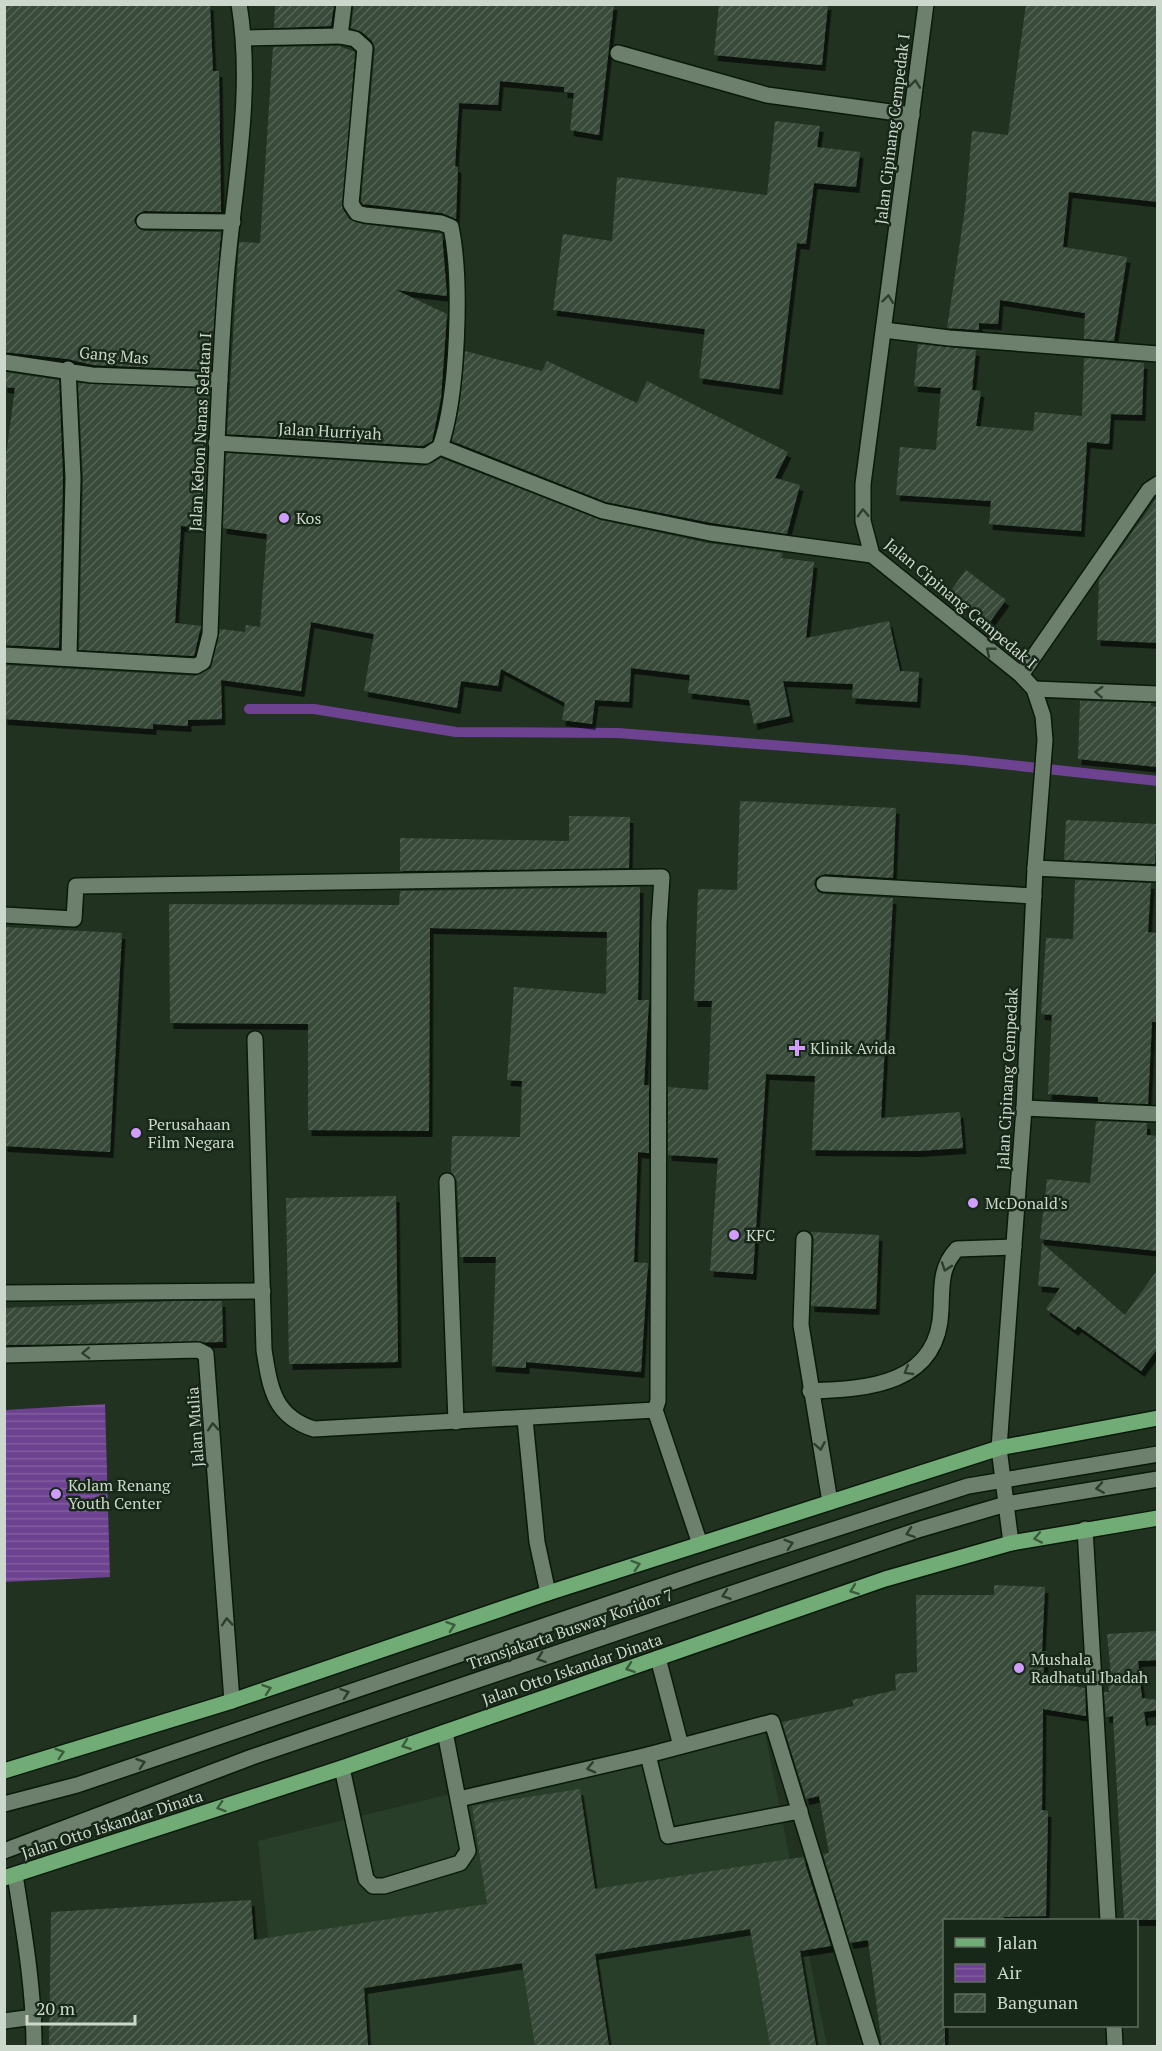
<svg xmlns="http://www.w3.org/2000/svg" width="1162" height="2051" font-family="'PT Serif',serif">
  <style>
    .built { fill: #283e29 }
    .water { fill: url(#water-rules) }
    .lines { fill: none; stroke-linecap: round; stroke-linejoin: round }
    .stream { stroke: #6d4290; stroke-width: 10 }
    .building { fill: url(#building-hatch); filter: url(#shadow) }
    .minor-casing { stroke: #09190a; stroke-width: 18 }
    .major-casing { stroke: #09190a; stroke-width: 18 }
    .minor { stroke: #6d806d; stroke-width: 15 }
    .major { stroke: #71ab75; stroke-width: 15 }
    .oneway { stroke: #2c3e2d }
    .oneway2 { stroke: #3b5c3d }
    .poi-dot { fill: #d09dff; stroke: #172818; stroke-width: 2 }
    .labels { text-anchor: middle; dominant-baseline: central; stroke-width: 5; stroke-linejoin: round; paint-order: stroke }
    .street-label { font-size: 16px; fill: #cdd8cd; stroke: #172818 }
    .poi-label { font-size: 16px; fill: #cdd8cd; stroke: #172818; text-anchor: start }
  </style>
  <defs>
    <pattern id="water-rules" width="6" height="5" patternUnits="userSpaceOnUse" patternTransform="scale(1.5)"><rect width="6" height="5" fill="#6d4290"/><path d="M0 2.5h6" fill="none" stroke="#815d9e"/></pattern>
    <pattern id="building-hatch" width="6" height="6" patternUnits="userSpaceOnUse" patternTransform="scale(1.5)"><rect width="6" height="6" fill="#394b3a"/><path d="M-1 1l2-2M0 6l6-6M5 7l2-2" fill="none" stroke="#546455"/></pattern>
    <filter id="shadow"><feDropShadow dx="3.5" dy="6" stdDeviation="0" flood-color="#0009"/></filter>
  </defs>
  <rect width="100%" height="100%" fill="#213221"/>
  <polygon class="built" points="762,1718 827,2046 280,2046 258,1841"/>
  <polygon class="water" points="105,1404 110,1577 5,1582 5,1410"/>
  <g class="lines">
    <polyline class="stream" points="249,709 314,709 456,732 618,733 964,760 1158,781"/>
  </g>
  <g class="building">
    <polygon points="4,4 210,4 213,71 219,71 221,212 144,211 136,216 134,221 139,229 144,231 221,232 211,370 93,365 68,359 4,352"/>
    <polygon points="275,4 334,4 331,26 274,28"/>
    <polygon points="354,4 614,4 599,135 570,130 574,93 564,92 564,87 500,81 498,105 459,103 455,166 458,167 456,219 442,213 363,204 361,201 375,48 372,41 362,32 351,28"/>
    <polygon points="719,4 828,4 822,65 714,55"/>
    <polygon points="1026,4 1158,4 1158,202 1069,192 1063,247 1127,257 1114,341 1084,339 1085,313 1000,300 998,324 979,323 979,330 947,328 965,209 972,131 1008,135"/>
    <polygon points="339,46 355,52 343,209 349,219 363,224 442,234 447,296 396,290 447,314 441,398 432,441 423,446 227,434 239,242 260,243 273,47"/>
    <polygon points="775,121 820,126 817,147 860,152 856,187 814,183 806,244 797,243 779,389 699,378 705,329 553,310 563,234 612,241 617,177 767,195"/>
    <polygon points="918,344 976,350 972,390 981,391 976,426 1033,431 1035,412 1082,416 1084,358 1144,363 1142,415 1111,414 1109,444 1087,442 1081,531 989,524 991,501 896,495 900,447 936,450 941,388 914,386"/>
    <polygon points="465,351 542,371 547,361 637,403 647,381 788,452 775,478 800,485 787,534 712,523 606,502 452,441 460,401"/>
    <polygon points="4,372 59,380 63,478 59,648 4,645 4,524 7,494 4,494 4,471 15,388 4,387"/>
    <polygon points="78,383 210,389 204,527 181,526 175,623 201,626 194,656 79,650 83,478"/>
    <polygon points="226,453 425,466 441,458 601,520 708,543 783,553 781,558 814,562 806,638 889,621 900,671 919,672 917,702 852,698 853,684 783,681 790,716 754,724 749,700 688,693 690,675 631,668 629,702 595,700 592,724 562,720 565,703 501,669 498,686 461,681 457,708 364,691 374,634 311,622 301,691 221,680 222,719 188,720 188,726 153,724 153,729 4,719 4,665 196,676 211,668 220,629 245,632 246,625 260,627 267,534 223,528"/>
    <polygon points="1158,496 1158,643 1097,640 1099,579"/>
    <polygon points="966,570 1006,600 989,623 949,593"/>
    <polygon points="1080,701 1151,703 1151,706 1158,707 1158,767 1078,759"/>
    <polygon points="740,801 896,808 893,878 825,874 816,878 814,884 818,892 823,894 893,898 881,1118 960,1112 963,1148 918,1151 812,1150 815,1076 766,1074 753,1274 710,1271 718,1158 668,1155 668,1087 708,1090 712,1001 694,1001 698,889 737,890"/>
    <polygon points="569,816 630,817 629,868 400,871 400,838 569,841"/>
    <polygon points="1066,820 1157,824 1155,864 1064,860"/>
    <polygon points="1075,880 1151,883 1148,932 1158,933 1158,1022 1152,1022 1148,1104 1098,1102 1098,1097 1048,1094 1052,1015 1041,1014 1046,938 1073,939"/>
    <polygon points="640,887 638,1000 649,1000 644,1085 649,1085 649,1153 638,1152 634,1262 648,1263 641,1372 526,1362 526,1368 492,1366 496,1257 460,1257 457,1181 451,1172 452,1136 520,1137 522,1081 507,1080 514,987 606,994 607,932 430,928 429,1131 308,1130 308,1024 170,1023 169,904 399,905 400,891"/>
    <polygon points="4,927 122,933 110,1152 4,1146"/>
    <polygon points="1096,1121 1147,1123 1147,1135 1158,1136 1158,1251 1040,1239 1047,1179 1090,1183"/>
    <polygon points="396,1196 398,1362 289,1364 286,1198"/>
    <polygon points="811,1232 879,1235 876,1309 811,1306 814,1239"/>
    <polygon points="1042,1243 1125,1315 1158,1269 1158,1348 1141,1371 1078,1326 1075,1330 1046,1309 1060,1288 1038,1286"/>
    <polygon points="178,1301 222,1301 223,1342 4,1345 4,1308"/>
    <polygon points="994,1585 1045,1587 1042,1651 1047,1651 1042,1681 1085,1688 1086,1716 1043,1709 1042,1810 1048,1811 1046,1916 1004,1917 1004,1920 945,1920 945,2046 882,2046 868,1940 850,1943 823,1854 829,1853 819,1796 806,1799 782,1722 854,1706 852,1700 896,1690 895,1674 917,1672 916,1595 994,1595"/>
    <polygon points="1158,1631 1158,1660 1138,1661 1142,1698 1158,1700 1158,1710 1144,1712 1146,1726 1158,1725 1158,1920 1124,1920 1113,1716 1106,1717 1104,1692 1109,1692 1107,1675 1111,1674 1107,1634"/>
    <polygon points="580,1789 595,1889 803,1857 831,1946 800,1951 816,2046 770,2046 750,1929 595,1954 609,2046 535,2046 522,1963 364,1988 368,2046 49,2046 51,1912 251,1900 254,1940 487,1904 472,1806"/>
  </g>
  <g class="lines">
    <g class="minor-casing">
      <g id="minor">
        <path d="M 344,4 L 340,36 L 355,39 L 365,48 L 351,204 L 357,213 L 365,215 L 441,223 L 451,227 C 462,280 458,397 440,447"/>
        <polyline points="926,4 863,484 863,521 872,555 1021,675 1034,689 1043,716 1045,740 1035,868 1024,1108 999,1448 1011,1543"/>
        <polyline points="244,38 340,36"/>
        <polyline points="618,53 767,95 912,115"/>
        <polyline points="144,221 233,222"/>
        <polyline points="884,330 949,338 1158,354"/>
        <polyline points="4,362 92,375 220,380"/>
        <polyline points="68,369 73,478 69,657"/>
        <polyline points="216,443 426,456 440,447"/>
        <polyline points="440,447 603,511 710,533 872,555"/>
        <path d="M 4,655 L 196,666 L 203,662 L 210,634 C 214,520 217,407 225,294 C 231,198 255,100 239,4"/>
        <polyline points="1021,675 1149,490 1158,484"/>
        <polyline points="1034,689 1158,694"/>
        <polyline points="1035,868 1158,874"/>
        <polyline points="824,884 1034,896"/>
        <path d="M 4,915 L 74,919 L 76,886 L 662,877 L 659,923 L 658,1401 L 655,1410 L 314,1429 C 273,1416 270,1387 264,1350 L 255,1039"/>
        <polyline points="1024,1108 1158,1114"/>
        <polyline points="447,1181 456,1422"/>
        <polyline points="804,1239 801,1325 830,1502"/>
        <polyline points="4,1293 263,1291"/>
        <polyline points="4,1355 198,1350 206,1354 232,1701"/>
        <path d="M 810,1391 C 868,1389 939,1385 941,1309 C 942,1286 940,1267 957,1249 L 1014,1247"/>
        <polyline points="655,1410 700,1544"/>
        <polyline points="525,1419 537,1542 548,1593"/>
        <polyline points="1085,1529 1108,1920"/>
        <polyline points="658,1658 681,1746"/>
        <polyline points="648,1755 668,1836 800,1811"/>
        <polyline points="342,1768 366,1879 373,1886 384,1886 460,1863 468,1851 445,1732"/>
        <polyline points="459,1799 648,1755 772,1722 872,2046"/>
        <polyline points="4,1804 77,1785 702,1572 968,1486 1158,1454"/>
        <polyline points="4,1851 252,1757 921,1529 1006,1504 1158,1479"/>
        <path d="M 15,1875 C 24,1932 34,1989 34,2046"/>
        <polyline points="4,2021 34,2017"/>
        <polyline points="1114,2026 1115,2046"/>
      </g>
    </g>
    <g class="major-casing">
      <g id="major">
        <polyline points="4,1771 232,1701 548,1593 999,1448 1158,1418"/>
        <polyline points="4,1878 342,1768 885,1579 1011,1543 1158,1518"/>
      </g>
    </g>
    <use href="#minor" class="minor"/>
    <use href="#major" class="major"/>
  </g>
  <defs><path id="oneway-chevron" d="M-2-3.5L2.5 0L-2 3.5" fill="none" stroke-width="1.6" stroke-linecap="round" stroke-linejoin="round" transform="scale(1.5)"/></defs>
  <g class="oneway">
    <use href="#oneway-chevron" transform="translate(915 84) rotate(-83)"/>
    <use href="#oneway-chevron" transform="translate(888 299) rotate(-83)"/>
    <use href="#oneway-chevron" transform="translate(863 513) rotate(-92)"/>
    <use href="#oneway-chevron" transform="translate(990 651) rotate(-141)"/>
    <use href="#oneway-chevron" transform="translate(1099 692) rotate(-177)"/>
    <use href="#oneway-chevron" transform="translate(946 1267) rotate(109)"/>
    <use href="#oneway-chevron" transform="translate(86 1353) rotate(178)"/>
    <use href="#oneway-chevron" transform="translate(908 1371) rotate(149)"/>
    <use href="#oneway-chevron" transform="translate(213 1427) rotate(-94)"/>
    <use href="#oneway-chevron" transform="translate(820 1446) rotate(80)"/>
    <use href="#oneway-chevron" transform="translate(1100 1488) rotate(171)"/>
    <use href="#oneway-chevron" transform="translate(910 1533) rotate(161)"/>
    <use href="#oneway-chevron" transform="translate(789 1544) rotate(-18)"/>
    <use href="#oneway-chevron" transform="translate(726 1595) rotate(161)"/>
    <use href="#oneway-chevron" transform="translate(227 1622) rotate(-94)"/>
    <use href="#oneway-chevron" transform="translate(541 1658) rotate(161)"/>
    <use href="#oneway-chevron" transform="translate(345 1693) rotate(-19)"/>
    <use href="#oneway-chevron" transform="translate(141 1763) rotate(-19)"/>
    <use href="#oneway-chevron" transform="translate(591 1768) rotate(167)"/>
  </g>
  <g class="oneway2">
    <use href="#oneway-chevron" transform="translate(1038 1538) rotate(169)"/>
    <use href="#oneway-chevron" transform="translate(636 1565) rotate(-18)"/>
    <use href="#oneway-chevron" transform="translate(854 1590) rotate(160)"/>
    <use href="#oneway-chevron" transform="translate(451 1626) rotate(-19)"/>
    <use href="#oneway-chevron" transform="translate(630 1668) rotate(161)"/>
    <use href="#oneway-chevron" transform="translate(267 1689) rotate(-19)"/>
    <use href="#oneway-chevron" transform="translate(406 1745) rotate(160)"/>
    <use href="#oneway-chevron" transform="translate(60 1753) rotate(-17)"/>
    <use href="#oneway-chevron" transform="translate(221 1807) rotate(162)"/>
  </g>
  <g class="poi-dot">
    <circle cx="284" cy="518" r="6"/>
    <path d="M794 1039h6v6h6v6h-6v6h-6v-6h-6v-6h6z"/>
    <circle cx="136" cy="1133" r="6"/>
    <circle cx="973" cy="1203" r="6"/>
    <circle cx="734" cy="1235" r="6"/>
    <circle cx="56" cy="1494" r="6"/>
    <circle cx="1019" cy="1668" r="6"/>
  </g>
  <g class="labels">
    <g class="street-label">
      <text transform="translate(892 129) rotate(-83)">Jalan Cipinang Cempedak I</text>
      <text transform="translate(114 355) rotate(5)">Gang Mas</text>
      <text transform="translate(330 431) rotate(3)">Jalan Hurriyah</text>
      <text transform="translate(200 432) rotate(-87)">Jalan Kebon Nanas Selatan I</text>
      <text transform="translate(961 603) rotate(40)">Jalan Cipinang Cempedak I</text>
      <text transform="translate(1007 1079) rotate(-87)">Jalan Cipinang Cempedak</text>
      <text transform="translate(195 1427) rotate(-94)">Jalan Mulia</text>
      <text transform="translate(570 1629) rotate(-19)">Transjakarta Busway Koridor 7</text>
      <text transform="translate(572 1669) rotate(-19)">Jalan Otto Iskandar Dinata</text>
      <text transform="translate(112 1824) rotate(-18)">Jalan Otto Iskandar Dinata</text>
    </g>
    <g class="poi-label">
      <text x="296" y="518">Kos</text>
      <text x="810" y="1048">Klinik Avida</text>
      <text x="148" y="1124">Perusahaan<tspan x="148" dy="18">Film Negara</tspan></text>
      <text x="985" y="1203">McDonald's</text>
      <text x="746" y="1235">KFC</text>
      <text x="68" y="1485">Kolam Renang<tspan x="68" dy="18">Youth Center</tspan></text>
      <text x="1031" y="1659">Mushala<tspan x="1031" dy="18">Radhatul Ibadah</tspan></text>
    </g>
  </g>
  <rect width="1162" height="2051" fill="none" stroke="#cdd8cd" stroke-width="12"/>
  <rect x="943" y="1919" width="195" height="108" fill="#172818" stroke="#606e60" stroke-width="1.5"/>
  <rect x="955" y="1938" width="30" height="9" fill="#71ab75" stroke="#606e60" stroke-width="1.5"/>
  <text x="997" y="1949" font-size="18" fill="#cdd8cd">Jalan</text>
  <rect x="955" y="1964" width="30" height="18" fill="url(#water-rules)" stroke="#606e60" stroke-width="1.5"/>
  <text x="997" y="1979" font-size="18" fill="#cdd8cd">Air</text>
  <rect x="955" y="1994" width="30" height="18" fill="url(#building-hatch)" stroke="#606e60" stroke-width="1.5"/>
  <text x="997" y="2009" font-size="18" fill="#cdd8cd">Bangunan</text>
  <path d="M27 2015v9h108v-9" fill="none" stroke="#cdd8cd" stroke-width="3"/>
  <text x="36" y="2015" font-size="18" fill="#cdd8cd" stroke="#172818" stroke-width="4.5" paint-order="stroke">20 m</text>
</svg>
